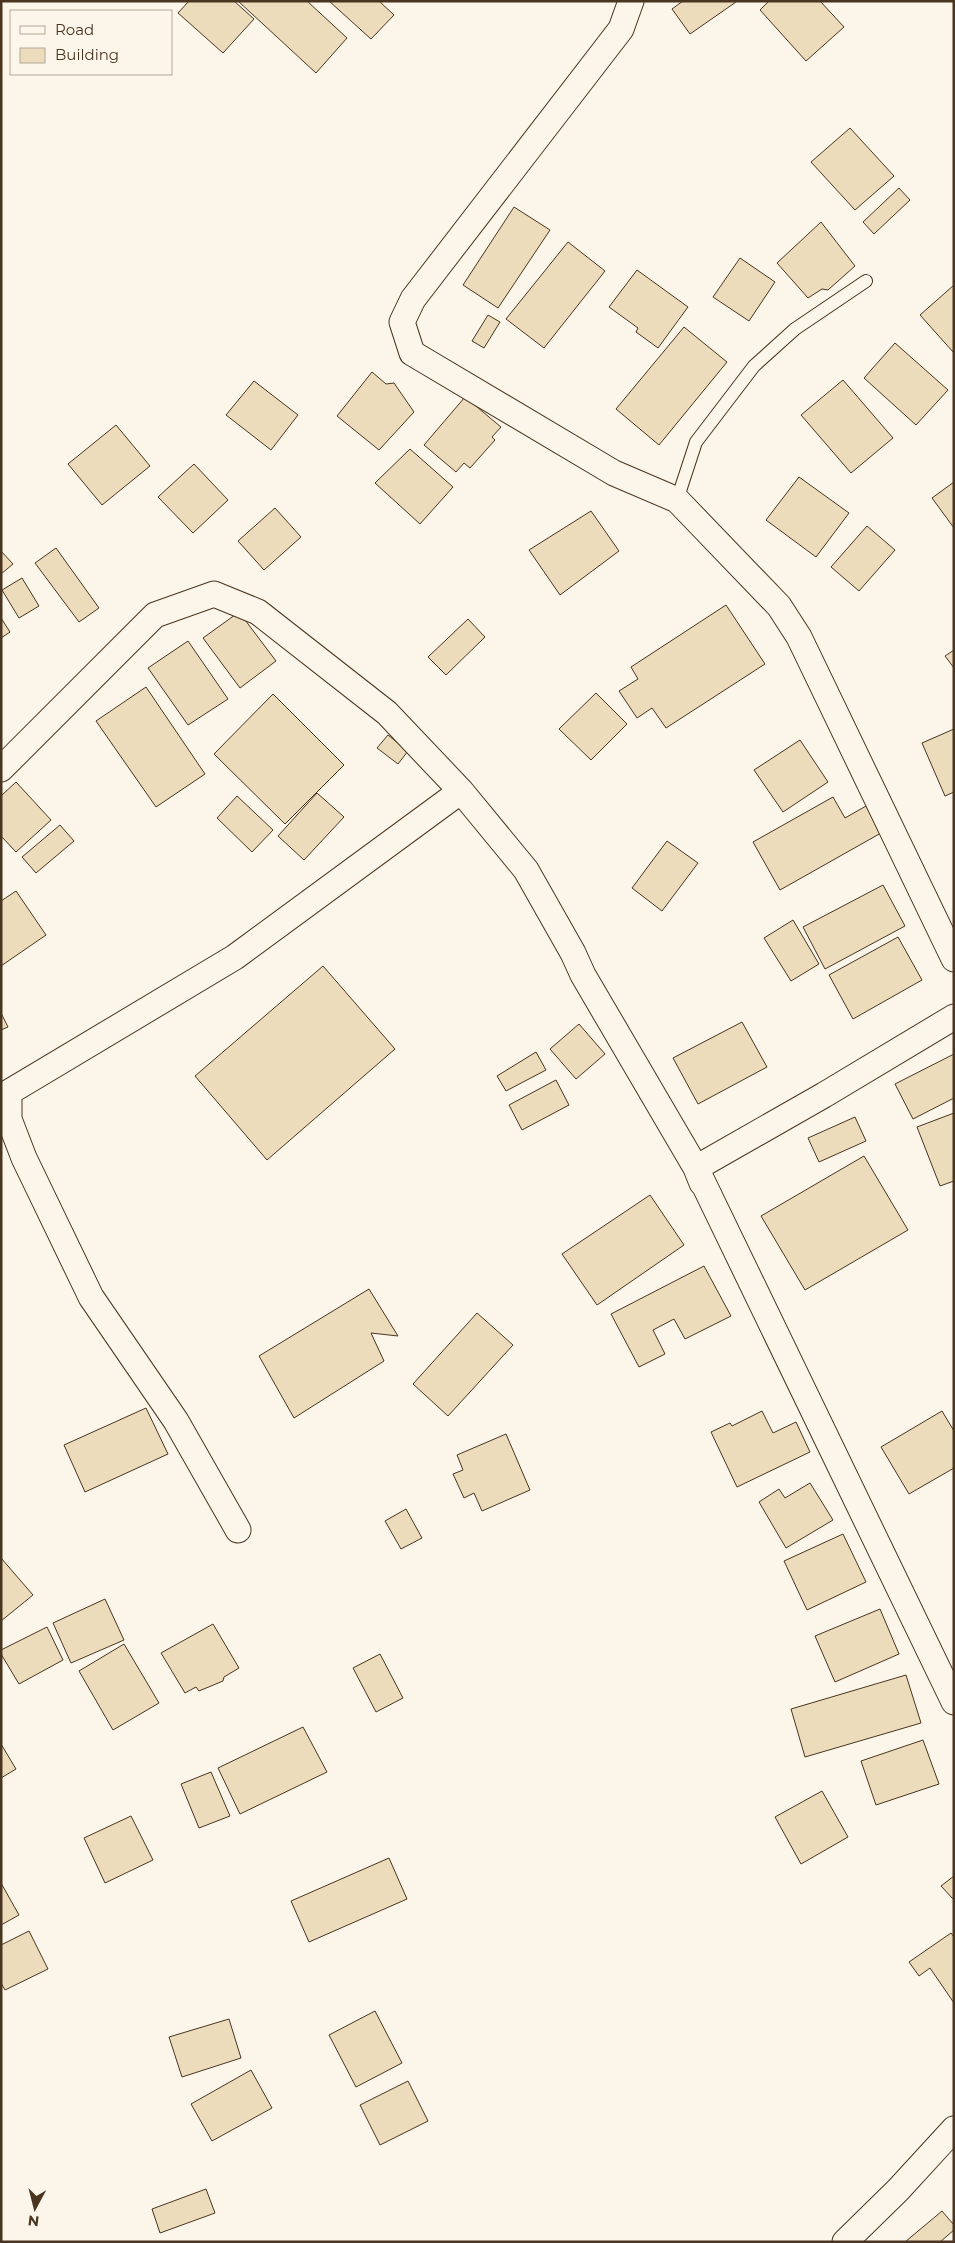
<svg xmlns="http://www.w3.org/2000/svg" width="955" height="2243" font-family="Montserrat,sans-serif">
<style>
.building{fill:#ecdcbc;stroke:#4a3520}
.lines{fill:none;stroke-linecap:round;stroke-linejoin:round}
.service-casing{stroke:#4a3520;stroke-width:14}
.minor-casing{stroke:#4a3520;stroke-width:27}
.service{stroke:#fbf6e9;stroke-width:12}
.minor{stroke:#fbf6e9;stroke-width:25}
</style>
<rect width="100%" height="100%" fill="#fbf6e9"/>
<path class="building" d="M189 1H234L254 19 223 53 178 13Z
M238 1H307L347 38 316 73Z
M329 1H379L394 15 371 39Z
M683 1H735L736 2 690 34 672 9Z
M769 1H820L844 27 806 61 760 10Z
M850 128 894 176 855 210 811 162Z
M899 188 910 200 874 234 863 222Z
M514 207 550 230 498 308 463 285Z
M821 222 855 266 828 290 822 289 808 298 777 263Z
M568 242 605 271 544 348 506 319Z
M740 258 775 282 749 321 713 297Z
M637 270 688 307 658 348 636 332 638 328 609 307Z
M954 285V353L920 315Z
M488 315 500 322 484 348 472 341Z
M684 327 727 362 659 445 616 409Z
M895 343 948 390 916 425 864 378Z
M372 372 386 384 394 383 414 412 379 450 337 416Z
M843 380 893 438 851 473 801 415Z
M254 381 298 415 271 450 226 415Z
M465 397 501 427 492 437 495 440 470 468 464 463 456 472 424 445Z
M116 425 150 466 102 505 68 464Z
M410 449 453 487 420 524 375 483Z
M194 464 228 500 193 533 158 497Z
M799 477 849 513 816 557 766 520Z
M954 482V528L932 498Z
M275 508 301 537 264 570 238 541Z
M591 511 619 551 560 595 529 550Z
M867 526 895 550 859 591 831 567Z
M56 548 99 608 79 622 35 563Z
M1 551 13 564 1 574Z
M22 578 39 606 19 618 2 590Z
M726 605 765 664 666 728 652 708 637 718 619 691 638 679 631 667Z
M239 612 276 661 240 688 203 638Z
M1 618 10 632 1 638Z
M468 619 485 637 446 675 428 657Z
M188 641 228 699 188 725 148 668Z
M954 650V668L945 656Z
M146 687 205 774 156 807 96 721Z
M596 693 627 724 591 760 559 729Z
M273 694 344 765 285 824 214 754Z
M954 729V792L945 796 922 743Z
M388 735 408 751 398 764 377 748Z
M800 740 828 782 783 812 754 770Z
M16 782 51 820 16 852 1 836V796Z
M317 793 344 817 304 860 278 836Z
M237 796 273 830 252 852 217 818Z
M833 797 845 818 866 806 881 833 780 890 753 842Z
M60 825 74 841 36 873 22 857Z
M667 841 698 863 662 911 632 888Z
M883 885 905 926 825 969 803 927Z
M16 891 46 935 1 966V901Z
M793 920 819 964 791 981 764 938Z
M898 937 922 980 853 1019 829 975Z
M323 966 395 1049 267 1160 195 1076Z
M1 1013 8 1027 1 1030Z
M742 1022 767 1067 698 1104 673 1058Z
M579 1024 605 1054 576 1079 550 1049Z
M536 1052 546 1070 506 1091 497 1076Z
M954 1054V1098L913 1119 895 1084Z
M556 1080 569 1105 522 1130 509 1105Z
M954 1113V1181L940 1186 917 1127Z
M855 1117 866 1141 819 1162 808 1138Z
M864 1156 908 1230 805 1290 761 1216Z
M650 1195 684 1245 597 1305 562 1254Z
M704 1266 731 1316 685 1339 674 1319 653 1330 665 1354 639 1367 611 1314Z
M369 1289 398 1336 371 1333 384 1361 294 1418 259 1356Z
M477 1313 513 1345 448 1416 413 1384Z
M146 1408 168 1454 85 1492 64 1445Z
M762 1411 773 1433 796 1422 810 1452 737 1487 711 1432 730 1423 732 1426Z
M942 1411 954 1431V1468L909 1494 881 1447Z
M506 1434 530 1490 482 1511 474 1493 464 1498 453 1474 463 1470 457 1455Z
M810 1483 833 1520 786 1548 759 1502 779 1489 785 1498Z
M406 1509 422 1538 401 1549 385 1521Z
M843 1534 866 1582 807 1610 784 1561Z
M1 1558 33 1595 1 1621Z
M105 1599 124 1640 71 1663 53 1623Z
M880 1609 899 1654 835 1682 815 1636Z
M213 1624 239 1668 224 1677 223 1681 199 1691 196 1687 185 1693 161 1653Z
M47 1627 63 1660 19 1684 1 1654V1650Z
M124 1644 159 1703 113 1730 79 1671Z
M380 1654 403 1698 376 1712 353 1668Z
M906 1675 921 1723 805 1757 791 1709Z
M303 1727 327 1772 240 1814 218 1768Z
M923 1740 939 1784 876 1805 861 1761Z
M1 1744 16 1769 1 1778Z
M211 1772 230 1816 199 1828 181 1784Z
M822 1791 848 1837 801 1864 775 1817Z
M131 1816 153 1860 105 1883 84 1838Z
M389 1858 407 1899 309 1942 291 1901Z
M954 1876V1900L941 1886Z
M1 1883 19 1915 1 1925Z
M29 1931 48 1969 5 1990 1 1983V1945Z
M951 1933 954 1937V2003L930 1968 919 1976 909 1962Z
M375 2011 402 2063 356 2087 329 2035Z
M229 2019 241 2058 182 2077 169 2037Z
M251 2070 272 2108 212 2141 191 2104Z
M408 2081 428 2121 380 2145 360 2105Z
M206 2189 215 2213 160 2233 152 2209Z
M942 2211 954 2225V2230L940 2242H905Z"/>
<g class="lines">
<defs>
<path id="service" d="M677 500 696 442 754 366 795 329 866 281"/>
<path id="minor" d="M631 1 621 29 413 299 402 322 412 353 614 473 677 500 779 606 799 637 954 959
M1 769 155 615 214 594 258 612 387 713 461 791 526 870 573 953 583 975 696 1168 954 1702
M9 1093V1119L24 1158 91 1297 176 1421 238 1530
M1 1097 235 957 461 791
M702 1183 696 1168 824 1095 954 1017
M845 2242 898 2190 954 2129"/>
</defs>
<use href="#service" class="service-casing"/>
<use href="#minor" class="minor-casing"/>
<use href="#service" class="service"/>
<use href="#minor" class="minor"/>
</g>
<rect width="955" height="2243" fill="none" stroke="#4a3520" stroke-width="5"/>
<rect x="10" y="10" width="162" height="65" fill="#fbf6e9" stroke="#b4a999"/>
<rect x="20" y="26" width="25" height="8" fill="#fbf6e9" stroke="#b4a999"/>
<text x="55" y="35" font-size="15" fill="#4a3520">Road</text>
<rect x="20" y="48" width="25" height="15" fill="#ecdcbc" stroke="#b4a999"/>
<text x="55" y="60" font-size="15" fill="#4a3520">Building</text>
<g transform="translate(35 2208) rotate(187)" stroke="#fbf6e9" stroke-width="4" paint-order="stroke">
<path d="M0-4L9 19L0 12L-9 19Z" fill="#4a3520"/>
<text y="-8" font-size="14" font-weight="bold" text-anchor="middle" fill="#4a3520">N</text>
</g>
</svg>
